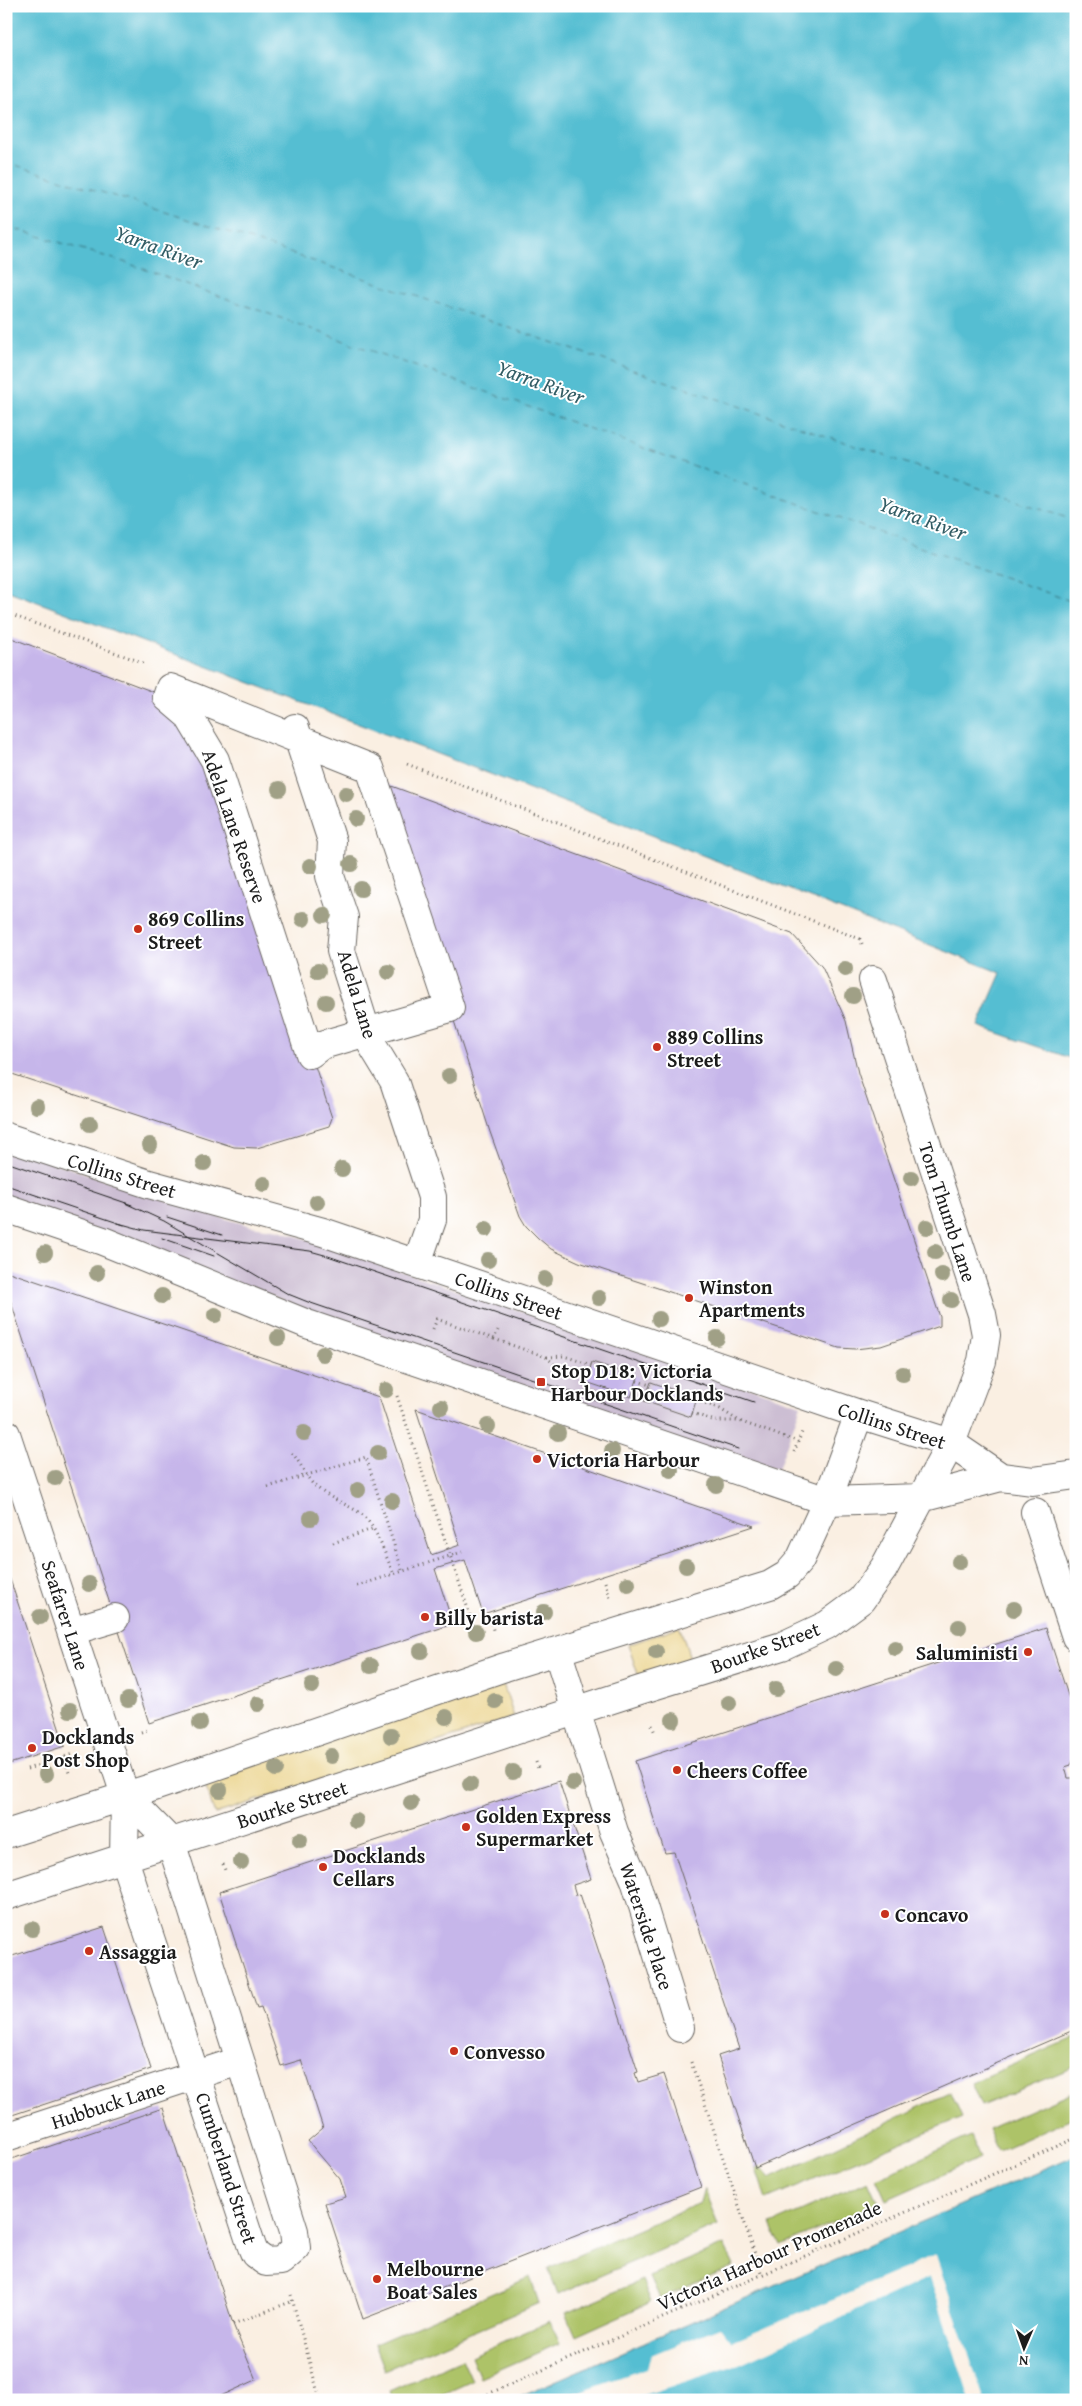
<svg xmlns="http://www.w3.org/2000/svg" width="1082" height="2406" font-family="'Gentium Book Plus',serif">
<style>
.industrial{fill:#ccbed3}
.green{fill:#adc368;stroke:#647042}
.sand{fill:#eeda9e;stroke:#857b5d}
.water{fill:#55bed2;stroke:#386d77}
.pier{fill:#faefe2}
.lines{fill:none;stroke-linecap:round;stroke-linejoin:round}
.ferry{stroke:#335d65;stroke-width:1;stroke-dasharray:6 5;stroke-linecap:butt}
.building{fill:#c6b6ea}
.minor-casing{stroke:#6a6661;stroke-width:30}
.path{stroke:#6a6661;stroke-width:3;stroke-dasharray:1 4;stroke-linecap:butt}
.minor{stroke:#fff;stroke-width:28}
.tram{stroke:#1c1c1c;stroke-width:1}
.tree{fill:#a0a086}
.poi-dot{fill:#c8321e;stroke:#fff;stroke-width:2}
.labels{text-anchor:middle;dominant-baseline:central;stroke-width:4;stroke-linejoin:round;paint-order:stroke}
.street-label{font-size:20px;fill:#1c1c1c;stroke:#fff}
.poi-label{font-size:20px;font-weight:bold;fill:#1c1c1c;stroke:#fff;text-anchor:start}
.water-label{font-size:21px;font-style:italic;fill:#335d65;stroke:#fff}
</style>
<rect width="100%" height="100%" fill="#fff"/>
<filter id="ink" filterUnits="userSpaceOnUse"><feTurbulence type="fractalNoise" baseFrequency=".02" numOctaves="2"/><feDisplacementMap in="SourceGraphic" scale="10" xChannelSelector="R" yChannelSelector="G"/><feConvolveMatrix kernelMatrix="1 2 1 2 8 2 1 2 1" color-interpolation-filters="sRGB"/></filter>
<filter id="wash" filterUnits="userSpaceOnUse"><feTurbulence type="fractalNoise" baseFrequency=".0096" numOctaves="4" result="noise"/><feDisplacementMap in="SourceGraphic" scale="20" xChannelSelector="R" yChannelSelector="G"/><feGaussianBlur stdDeviation="1.12" result="paint"/><feColorMatrix in="noise" values="0 0 0 0 0 0 0 0 0 0 0 0 0 0 0 0 0 1.4 0 .05"/><feComposite in="paint" operator="in"/></filter>
<g filter="url(#wash)">
<rect width="100%" height="100%" fill="#faefe2"/>
<path class="industrial" d="M6 1147 195 1210 251 1226 279 1230 801 1405 778 1469 748 1464 433 1357 6 1197Z"/>
<path class="green" d="M1076 2037V2066L981 2106 971 2083Z
M1076 2090V2116L998 2151 988 2129Z
M951 2092 962 2117 766 2199 756 2169 757 2163 770 2178Z
M971 2136 980 2158 886 2200 876 2178Z
M868 2181 878 2203 781 2246 771 2224Z
M704 2189 718 2225 558 2294 548 2268 700 2203Z
M724 2245 734 2266 660 2299 650 2276Z
M530 2277 539 2303 385 2370 375 2344Z
M642 2280 651 2302 576 2336 566 2313Z
M550 2321 560 2343 480 2378 471 2356Z
M462 2359 472 2381 430 2400H392L389 2391Z"/>
<path class="sand" d="M678 1627 680 1628 692 1664 640 1680 628 1645Z
M502 1681 514 1717 215 1814 203 1779Z"/>
<path class="water" d="M6 6H1076V1060L978 1026 1001 973 674 844 6 590Z
M1076 2155V2400H511Z"/>
<path class="pier" d="M936 2255 984 2400H970L930 2277 739 2364 635 2398V2400H555L647 2368 651 2355 720 2327 732 2342Z"/>
<g class="lines">
<path class="ferry" d="M6 162 234 234 1076 521
M6 226 127 263 1076 603"/>
</g>
<g id="blocks">
<path class="building" d="M6 636 167 697 215 760 332 1118 329 1126 257 1148 234 1147 6 1072Z
M386 784 792 934 822 967 846 1021 858 1073 940 1317V1326L881 1346 855 1349 839 1348 579 1262 551 1249 538 1238 526 1226 520 1216 490 1132 379 789Z
M6 1271 379 1397 431 1555 460 1545 416 1409 754 1526 483 1614 465 1560 435 1569 453 1624 149 1723 6 1287Z
M592 1362 638 1377 631 1397 586 1382Z
M651 1382 697 1398 691 1417 644 1401Z
M6 1567 65 1746 6 1765Z
M1046 1628 1076 1720V1755L1071 1765 1065 1767 1068 1778H1076V2029L755 2168 718 2056 739 2049 674 1852 665 1853 635 1761Z
M559 1781 591 1879 573 1885 576 1895 580 1894 638 2072 635 2073 638 2082 664 2074 701 2187 363 2319 325 2203 346 2197 340 2179 308 2141 323 2128 301 2060 281 2066 261 2007 257 2008 219 1892Z
M104 1927 151 2069 6 2117V1958Z
M163 2108 233 2324 256 2380 212 2400H6V2161Z"/>
</g>
</g>
<g filter="url(#ink)">
<use href="#blocks" fill-opacity="0" stroke="#6a6661" stroke-width="1"/>
<g class="lines">
<defs>
<path id="minor" d="M170 688 370 768 450 1008 322 1045 310 1054 215 760 188 715 167 697Z
M295 728 332 841 330 876 344 917 341 951 369 1040 394 1081 432 1197V1220L417 1263
M6 1137 149 1184 323 1232 859 1414 951 1443 1001 1477
M6 1208 103 1241 307 1324 827 1501 921 1498 1001 1477 1033 1481 1076 1475
M6 1434 125 1795 124 1859 252 2247 255 2254 266 2262 281 2261 296 2248 294 2231 171 1842 125 1795
M1035 1512 1076 1637
M71 1631 115 1618
M558 1653 614 1832 635 1880 680 2028
M6 1834 154 1787 505 1667 770 1585 787 1575 800 1560 827 1501 859 1414
M6 1896 640 1690 782 1646 827 1625 861 1600 884 1568 951 1443 982 1361 986 1335 982 1314 873 980
M6 2137 239 2061"/>
</defs>
<use href="#minor" class="minor-casing"/>
<path class="path" d="M6 613 144 663
M407 764 860 939 863 946
M433 1329 437 1319 494 1339 498 1330
M494 1339 546 1357 560 1369 587 1378
M547 1357 564 1356 591 1365
M637 1381 650 1385
M633 1393 645 1397
M397 1396 473 1624
M696 1400 720 1409 739 1421 798 1442
M692 1413 715 1421H739
M794 1452 802 1432
M292 1453C301 1463 306 1477 314 1485 328 1498 345 1503 360 1513 376 1524 385 1556 394 1574
M268 1487 366 1457 402 1570
M333 1543 372 1529
M605 1582 610 1598
M357 1586 462 1552
M490 1619 494 1633
M652 1725 655 1733
M141 1732 150 1729
M64 1757 70 1776
M536 1762 539 1771
M27 1769 73 1754
M223 1864 226 1873
M691 2062 762 2275
M291 2295 320 2400
M233 2324 293 2301
M474 2400 1076 2138"/>
<use href="#minor" class="minor"/>
<path class="tram" d="M6 1162 132 1205
M6 1185 124 1225
M125 1203 164 1221 288 1294 308 1302 738 1449
M167 1217 222 1235
M118 1223 144 1230 310 1251 328 1256 754 1402
M162 1238 214 1256"/>
</g>
<g class="tree">
<circle cx="279" cy="789" r="8"/>
<circle cx="346" cy="794" r="8"/>
<circle cx="356" cy="819" r="8"/>
<circle cx="351" cy="864" r="8"/>
<circle cx="310" cy="866" r="8"/>
<circle cx="361" cy="889" r="8"/>
<circle cx="324" cy="915" r="8"/>
<circle cx="303" cy="919" r="8"/>
<circle cx="845" cy="969" r="8"/>
<circle cx="318" cy="971" r="8"/>
<circle cx="388" cy="972" r="8"/>
<circle cx="853" cy="996" r="8"/>
<circle cx="326" cy="1002" r="8"/>
<circle cx="449" cy="1076" r="8"/>
<circle cx="37" cy="1106" r="8"/>
<circle cx="90" cy="1124" r="8"/>
<circle cx="150" cy="1145" r="8"/>
<circle cx="204" cy="1163" r="8"/>
<circle cx="342" cy="1169" r="8"/>
<circle cx="911" cy="1178" r="8"/>
<circle cx="264" cy="1184" r="8"/>
<circle cx="317" cy="1202" r="8"/>
<circle cx="927" cy="1227" r="8"/>
<circle cx="486" cy="1229" r="8"/>
<circle cx="935" cy="1252" r="8"/>
<circle cx="45" cy="1253" r="8"/>
<circle cx="488" cy="1260" r="8"/>
<circle cx="97" cy="1273" r="8"/>
<circle cx="942" cy="1275" r="8"/>
<circle cx="545" cy="1279" r="8"/>
<circle cx="162" cy="1296" r="8"/>
<circle cx="599" cy="1298" r="8"/>
<circle cx="951" cy="1300" r="8"/>
<circle cx="215" cy="1315" r="8"/>
<circle cx="659" cy="1319" r="8"/>
<circle cx="278" cy="1338" r="8"/>
<circle cx="717" cy="1338" r="8"/>
<circle cx="323" cy="1354" r="8"/>
<circle cx="903" cy="1374" r="8"/>
<circle cx="386" cy="1390" r="8"/>
<circle cx="441" cy="1407" r="8"/>
<circle cx="488" cy="1426" r="8"/>
<circle cx="304" cy="1433" r="8"/>
<circle cx="558" cy="1433" r="8"/>
<circle cx="612" cy="1451" r="8"/>
<circle cx="378" cy="1453" r="8"/>
<circle cx="671" cy="1470" r="8"/>
<circle cx="55" cy="1478" r="8"/>
<circle cx="716" cy="1485" r="8"/>
<circle cx="358" cy="1490" r="8"/>
<circle cx="392" cy="1501" r="8"/>
<circle cx="311" cy="1518" r="8"/>
<circle cx="959" cy="1562" r="8"/>
<circle cx="686" cy="1566" r="8"/>
<circle cx="89" cy="1584" r="8"/>
<circle cx="628" cy="1584" r="8"/>
<circle cx="1014" cy="1609" r="8"/>
<circle cx="544" cy="1612" r="8"/>
<circle cx="40" cy="1617" r="8"/>
<circle cx="959" cy="1627" r="8"/>
<circle cx="476" cy="1632" r="8"/>
<circle cx="895" cy="1648" r="8"/>
<circle cx="421" cy="1651" r="8"/>
<circle cx="656" cy="1652" r="8"/>
<circle cx="371" cy="1666" r="8"/>
<circle cx="836" cy="1669" r="8"/>
<circle cx="312" cy="1686" r="8"/>
<circle cx="776" cy="1689" r="8"/>
<circle cx="128" cy="1700" r="8"/>
<circle cx="495" cy="1701" r="8"/>
<circle cx="729" cy="1703" r="8"/>
<circle cx="258" cy="1704" r="8"/>
<circle cx="70" cy="1710" r="8"/>
<circle cx="446" cy="1717" r="8"/>
<circle cx="673" cy="1720" r="8"/>
<circle cx="200" cy="1723" r="8"/>
<circle cx="391" cy="1736" r="8"/>
<circle cx="331" cy="1756" r="8"/>
<circle cx="276" cy="1769" r="8"/>
<circle cx="513" cy="1772" r="8"/>
<circle cx="46" cy="1774" r="8"/>
<circle cx="573" cy="1783" r="8"/>
<circle cx="470" cy="1784" r="8"/>
<circle cx="220" cy="1790" r="8"/>
<circle cx="411" cy="1803" r="8"/>
<circle cx="356" cy="1821" r="8"/>
<circle cx="300" cy="1840" r="8"/>
<circle cx="241" cy="1862" r="8"/>
<circle cx="32" cy="1929" r="8"/>
</g>
</g>
<g class="poi-dot">
<circle cx="138" cy="929" r="5"/>
<circle cx="657" cy="1047" r="5"/>
<circle cx="689" cy="1298" r="5"/>
<rect x="536" y="1377" width="10" height="10" rx="2.5"/>
<circle cx="537" cy="1459" r="5"/>
<circle cx="425" cy="1617" r="5"/>
<circle cx="1028" cy="1652" r="5"/>
<circle cx="32" cy="1748" r="5"/>
<circle cx="677" cy="1770" r="5"/>
<circle cx="466" cy="1827" r="5"/>
<circle cx="323" cy="1867" r="5"/>
<circle cx="885" cy="1914" r="5"/>
<circle cx="89" cy="1951" r="5"/>
<circle cx="454" cy="2051" r="5"/>
<circle cx="377" cy="2279" r="5"/>
</g>
<g class="labels">
<g class="street-label">
<text transform="translate(235 826) rotate(71)">Adela Lane Reserve</text>
<text transform="translate(358 994) rotate(73)">Adela Lane</text>
<text transform="translate(122 1175) rotate(17)">Collins Street</text>
<text transform="translate(948 1212) rotate(72)">Tom Thumb Lane</text>
<text transform="translate(509 1295) rotate(19)">Collins Street</text>
<text transform="translate(892 1425) rotate(18)">Collins Street</text>
<text transform="translate(66 1615) rotate(72)">Seafarer Lane</text>
<text transform="translate(765 1647) rotate(-20)">Bourke Street</text>
<text transform="translate(292 1804) rotate(-18)">Bourke Street</text>
<text transform="translate(647 1926) rotate(72)">Waterside Place</text>
<text transform="translate(108 2104) rotate(-18)">Hubbuck Lane</text>
<text transform="translate(227 2168) rotate(72)">Cumberland Street</text>
<text transform="translate(769 2255) rotate(-24)">Victoria Harbour Promenade</text>
</g>
<g class="poi-label">
<text x="148" y="918">869 Collins<tspan x="148" dy="23">Street</tspan></text>
<text x="667" y="1036">889 Collins<tspan x="667" dy="23">Street</tspan></text>
<text x="699" y="1286">Winston<tspan x="699" dy="23">Apartments</tspan></text>
<text x="551" y="1370">Stop D18: Victoria<tspan x="551" dy="23">Harbour Docklands</tspan></text>
<text x="547" y="1459">Victoria Harbour</text>
<text x="435" y="1617">Billy barista</text>
<text x="1018" y="1652" text-anchor="end">Saluministi</text>
<text x="42" y="1736">Docklands<tspan x="42" dy="23">Post Shop</tspan></text>
<text x="687" y="1770">Cheers Coffee</text>
<text x="476" y="1815">Golden Express<tspan x="476" dy="23">Supermarket</tspan></text>
<text x="333" y="1855">Docklands<tspan x="333" dy="23">Cellars</tspan></text>
<text x="895" y="1914">Concavo</text>
<text x="99" y="1951">Assaggia</text>
<text x="464" y="2051">Convesso</text>
<text x="387" y="2268">Melbourne<tspan x="387" dy="23">Boat Sales</tspan></text>
</g>
<g class="water-label">
<text transform="translate(159 247) rotate(20)">Yarra River</text>
<text transform="translate(541 382) rotate(20)">Yarra River</text>
<text transform="translate(923 518) rotate(20)">Yarra River</text>
</g>
</g>
<rect width="1082" height="2406" fill="none" stroke="#fff" stroke-width="25"/>
<g transform="translate(1024 2348) rotate(182)" stroke="#ffffff" stroke-width="4" paint-order="stroke">
<path d="M0-4L9 19L0 12L-9 19Z" fill="#1c1c1c"/>
<text y="-8" font-size="14" font-weight="bold" text-anchor="middle" fill="#1c1c1c">N</text>
</g>
</svg>
